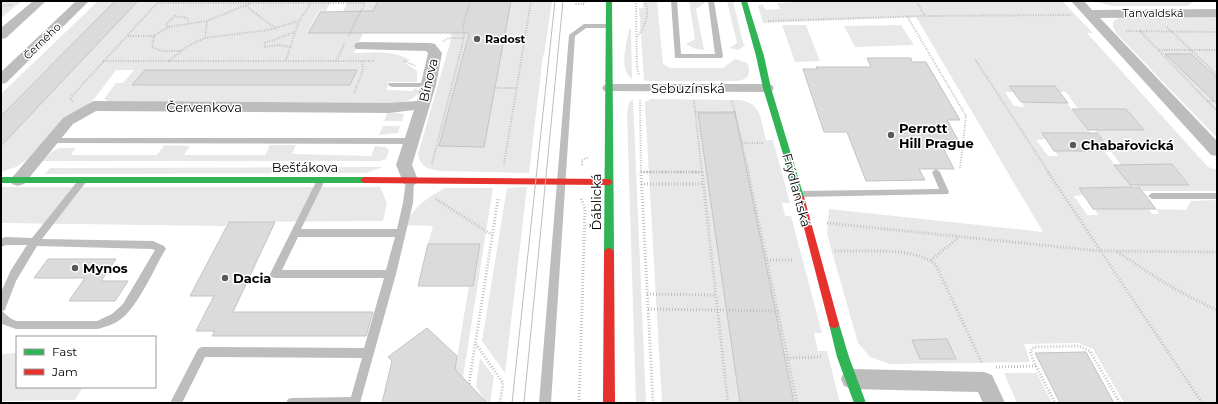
<svg xmlns="http://www.w3.org/2000/svg" width="1218" height="404" font-family="Montserrat,sans-serif">
<style>
.green{fill:#e8e8e8;fill-rule:evenodd}
.building{fill:#dbdbdb;stroke:#c3c3c3}
.lines{fill:none;stroke-linecap:round;stroke-linejoin:round}
.path-far1{stroke:#c2c2c2;stroke-width:2;stroke-dasharray:1 1.5;stroke-linecap:butt}
.path{stroke:#c2c2c2;stroke-width:3;stroke-dasharray:1 2;stroke-linecap:butt}
.lane{fill:#bdbdbd;fill-rule:evenodd}
.street{fill:#bdbdbd;fill-rule:evenodd}
.fast{fill:#30b455;fill-rule:evenodd}
.jam{fill:#e5322d;fill-rule:evenodd}
.tram{stroke:#bdbdbd;stroke-width:1}
.poi-dot{fill:#595959;stroke:#fff;stroke-width:1.5}
.labels{text-anchor:middle;dominant-baseline:central;stroke-width:3;stroke-linejoin:round;paint-order:stroke}
.far-street-label{font-size:11px;fill:#000;stroke:#fff}
.far-poi-label{font-size:11px;font-weight:bold;fill:#000;stroke:#fff;text-anchor:start}
.street-label{font-size:13px;fill:#000;stroke:#fff}
.poi-label{font-size:13px;font-weight:bold;fill:#000;stroke:#fff;text-anchor:start}
</style>
<rect width="100%" height="100%" fill="#fff"/>
<path class="green" d="M1 1H22L1 18Z
M98 1H115L1 116V94Z
M138 1H331L326 11H319L307 32 338 33 349 11H343L348 1H378L354 53C373 53 393 50 410 60L405 63 417 71V82H388L387 90 413 91 414 88 420 91C414 99 408 101 399 103H112L104 99 116 83H123L134 70H116L94 99 59 124 27 160 16 167 1 172V146ZM145 70H357L350 85H133Z
M511 1H552L544 55H543L529 173 443 171C431 170 420 168 418 154L452 36 450 35 451 33 469 30 439 146 482 147Z
M639 1H657L663 64 670 68H723L735 59 747 63C752 75 748 80 735 81H648L644 80 639 8H643V2Z
M689 1 706 2 696 9 704 50 696 49 686 44 695 39Z
M727 1H733L744 46 738 50 729 48 737 43Z
M818 1H1062L1093 33H1087L1208 167 1217 170V191H1142L1137 185 1189 184 1172 164 1121 165 1095 130H1143L1078 109 1066 92H1060L1055 86H1010L1013 92H1005L1014 106 1024 107 1022 102 1067 103 1090 133H1042L1046 139 1036 140 1048 156H1058L1055 151H1104L1132 187 1079 188 1084 195 1074 196 1087 215H1098L1095 209H1149L1152 214H1159L1156 209 1186 210 1191 201 1217 200V403H1124L1093 349 1078 343 1024 344 1030 362 890 364 870 357 858 343 827 234 829 209 1043 232 916 17 763 23 758 6 762 4 766 10 780 9 777 3ZM947 339 955 359H920L912 340Z
M1093 1H1191L1192 3 1187 6H1112Z
M1122 17H1217V78L1191 54H1166L1217 104V138L1117 34C1111 25 1111 20 1122 17Z
M782 25H806L820 61 795 62Z
M901 25 914 45 855 47 844 26Z
M629 29H631L632 79C618 68 627 44 629 29Z
M633 99 646 403H636L627 114 629 103Z
M651 99 739 100C762 102 761 122 766 140H773L790 203H782L785 216H791L822 333H814L818 351H827L840 403H794L708 177 740 403H662L645 105V102Z
M387 112 404 114 402 121H384Z
M383 126H400L398 133 379 135Z
M164 145 190 146 184 155H265L270 145H296L292 154 371 156 375 146 385 147 389 150 386 159 380 161H42C56 148 56 147 76 148L71 155H157Z
M383 167 366 173 45 174 50 168Z
M1 187H380L387 203 383 221 228 222 225 226 1 223Z
M527 187 505 373 482 341 507 188Z
M445 188H493L463 377 455 369 469 286H473L480 244H428L433 226 405 225C413 207 428 197 445 188Z
M17 353V387H83L75 400 1 401V354Z
M480 358 494 377 490 403H484L485 401 476 386Z
M1004 373H1037L1052 403H1017Z"/>
<path class="building" d="M115 1H138L1 146V116Z
M378 1H511L484 147 439 146 469 33H308L320 12 373 11Z
M1165 54H1191L1217 78V104Z
M867 58H911L912 62H926L960 120H947L958 140H939L954 169H919L925 180 866 181 847 132H824L803 69H817L816 67H871Z
M145 70H357L350 85H132Z
M1009 86H1055L1068 103 1021 102Z
M1072 109H1126L1144 130H1088Z
M698 113H735L794 403H740Z
M1042 133H1097L1111 151H1054Z
M1172 164 1189 185H1130L1114 165Z
M1139 187 1156 209H1093L1079 188Z
M229 222H275L233 312H373L366 336H212L215 331H196L214 296H190Z
M428 244H480L473 286H418Z
M48 259H116L101 281H128L115 301H69L85 278H34Z
M427 328 457 356 455 369 487 403H382L392 361 388 357Z
M947 339 956 359H920L912 340Z
M1086 352 1114 403H1060L1035 353Z"/>
<g class="lines">
<path class="path-far1" d="M576 1V4H584V1
M636 1 637 68 639 75
M916 1 925 16
M158 3H365L348 37
M1 6 12 5
M246 6 276 29
M907 16 966 116 960 169
M768 21 925 16 1071 15
M168 27 166 24 175 16 187 18 189 23
M1167 27 1217 75
M1126 31 1217 32
M1140 31 1217 111
M128 36H154
M637 37C645 26 650 15 645 1
M205 38 207 21
M443 41 449 38H464
M290 47 279 45 264 47 265 43 295 32
M1159 50H1217
M180 51H163L152 47 154 36 168 27 207 21 251 3
M975 59 1049 173
M286 60 299 21 311 3
M103 61H375
M169 61 186 47 205 38 268 30 299 21
M336 61 345 43
M404 61 416 66
M494 88H517
M354 93 363 70 362 61
M640 100 641 173
M694 101 702 173
M732 101 749 173
M1207 101H1214
M73 102 70 98 159 1
M695 112H736
M742 143H764
M432 164 464 38 463 25 470 1
M504 164 531 1
M582 165V160L587 158V156
M641 172H701"/>
<path class="path" d="M641 172 653 403
M641 172H701
M702 172 728 403
M748 172 797 403
M1048 172 1202 403
M641 184H702
M436 199 492 235
M827 223 1100 251 1217 252
M835 251C864 252 914 246 936 265L982 363
M1117 252C1130 259 1141 268 1154 276 1174 289 1195 300 1217 310
M767 260H794
M931 260 959 237
M647 294 714 295
M648 309 778 311
M476 344 503 383 500 403
M787 358 821 357
M1036 366 1055 403
M996 367 1036 366 1030 352 1034 347 1079 346 1090 351 1120 403
M469 384 498 199
M579 403 585 209 581 198"/>
<path class="lane" d="M671 1H677L681 54H715L708 1H714L723 56 722 58H675Z
M584 24H609L612 26 609 28H586L575 36 551 403H539L569 35Z
M389 83H429L433 85 429 87H392L388 85Z
M52 138H412L416 141 412 144 49 143 48 141Z
M936 169 940 172 949 192 948 194 799 197 795 194 799 191 939 189 932 172Z
M83 177 86 178 87 180 86 182 42 239 153 241 164 246 166 249 164 252C153 271 138 306 121 319 115 324 105 327 98 329H16L2 324 1 323V292L11 270 27 245H6L1 247V239L5 237 32 238 80 178ZM37 246 152 249 155 250 123 304 112 314 97 321H16L10 318 2 311 5 310 6 307 16 281Z
M321 177 325 180 301 229H397L403 203 406 180 410 177 414 180 413 203 396 274 360 403H286L288 399 292 398 351 397 362 358 205 357 182 403H170L198 349 202 347 364 348 384 278H275L271 277 270 274 317 180ZM298 237H395L386 270H282Z
M1152 193H1217V199H1152L1148 196Z"/>
<path class="street" d="M33 1H46L6 38 1 39V28Z
M76 1H89L6 83 1 84V72Z
M1071 1H1084L1092 10 1217 9V17L1100 18 1217 141V156L1211 155Z
M361 42 430 43 435 44 442 53 436 85 412 165 418 180 416 184 410 186 404 184 396 165 414 110 389 113 96 111 73 124 24 184 18 186 12 184 10 180 63 118 93 101 389 103 417 101 428 53 426 51 356 49 354 46 356 43Z
M609 84H767L772 85 774 88 772 91 767 92 604 91 602 88 604 85Z
M852 369 984 372 992 375 1005 403H983L978 392 852 389 844 386 841 379 844 372Z"/>
<path class="fast" d="M606 1H612L614 252 612 255H606L604 252Z
M741 1H747L764 56 771 88 804 197 803 199H797L796 197 763 88 756 56Z
M1 177H364L368 180 364 183H1Z
M834 320 838 321 839 324 849 357 866 403H854L837 357 829 324 830 321Z"/>
<path class="jam" d="M364 177 609 179 613 182 609 185 364 183 360 180Z
M800 194 804 197 839 324 838 327 834 328 830 327 829 324 796 197Z
M609 248 612 249 614 252 615 403H603L604 252 606 249Z"/>
<path class="tram" d="M512 403 555 1
M524 403 563 1"/>
</g>
<g class="poi-dot">
<circle cx="477" cy="39" r="4"/>
<circle cx="891" cy="135" r="4"/>
<circle cx="1073" cy="145" r="4"/>
<circle cx="75" cy="268" r="4"/>
<circle cx="225" cy="278" r="4"/>
</g>
<g class="labels">
<g class="far-street-label">
<text x="1153" y="13">Tanvaldská</text>
<text transform="translate(42 41) rotate(-44)">Černého</text>
</g>
<g class="far-poi-label">
<text x="485" y="39">Radost</text>
</g>
<g class="street-label">
<text transform="translate(428 80) rotate(-77)">Bínova</text>
<text x="688" y="88">Sebuzínská</text>
<text x="204" y="107">Červenkova</text>
<text x="305" y="167">Bešťákova</text>
<text transform="translate(797 190) rotate(75)">Frýdlantská</text>
<text transform="translate(596 202) rotate(-90)">Ďáblická</text>
</g>
<g class="poi-label">
<text x="899" y="128">Perrott<tspan x="899" dy="15">Hill Prague</tspan></text>
<text x="1081" y="145">Chabařovická</text>
<text x="83" y="268">Mynos</text>
<text x="233" y="278">Dacia</text>
</g>
</g>
<rect width="1218" height="404" fill="none" stroke="#000000" stroke-width="4"/>
<rect x="16" y="336" width="140" height="52" fill="#ffffff" stroke="#999999"/>
<rect x="24" y="349" width="20" height="6" fill="#30b455" stroke="#999999"/>
<text x="52" y="356" font-size="12" fill="#000000">Fast</text>
<rect x="24" y="369" width="20" height="6" fill="#e5322d" stroke="#999999"/>
<text x="52" y="376" font-size="12" fill="#000000">Jam</text>
</svg>
